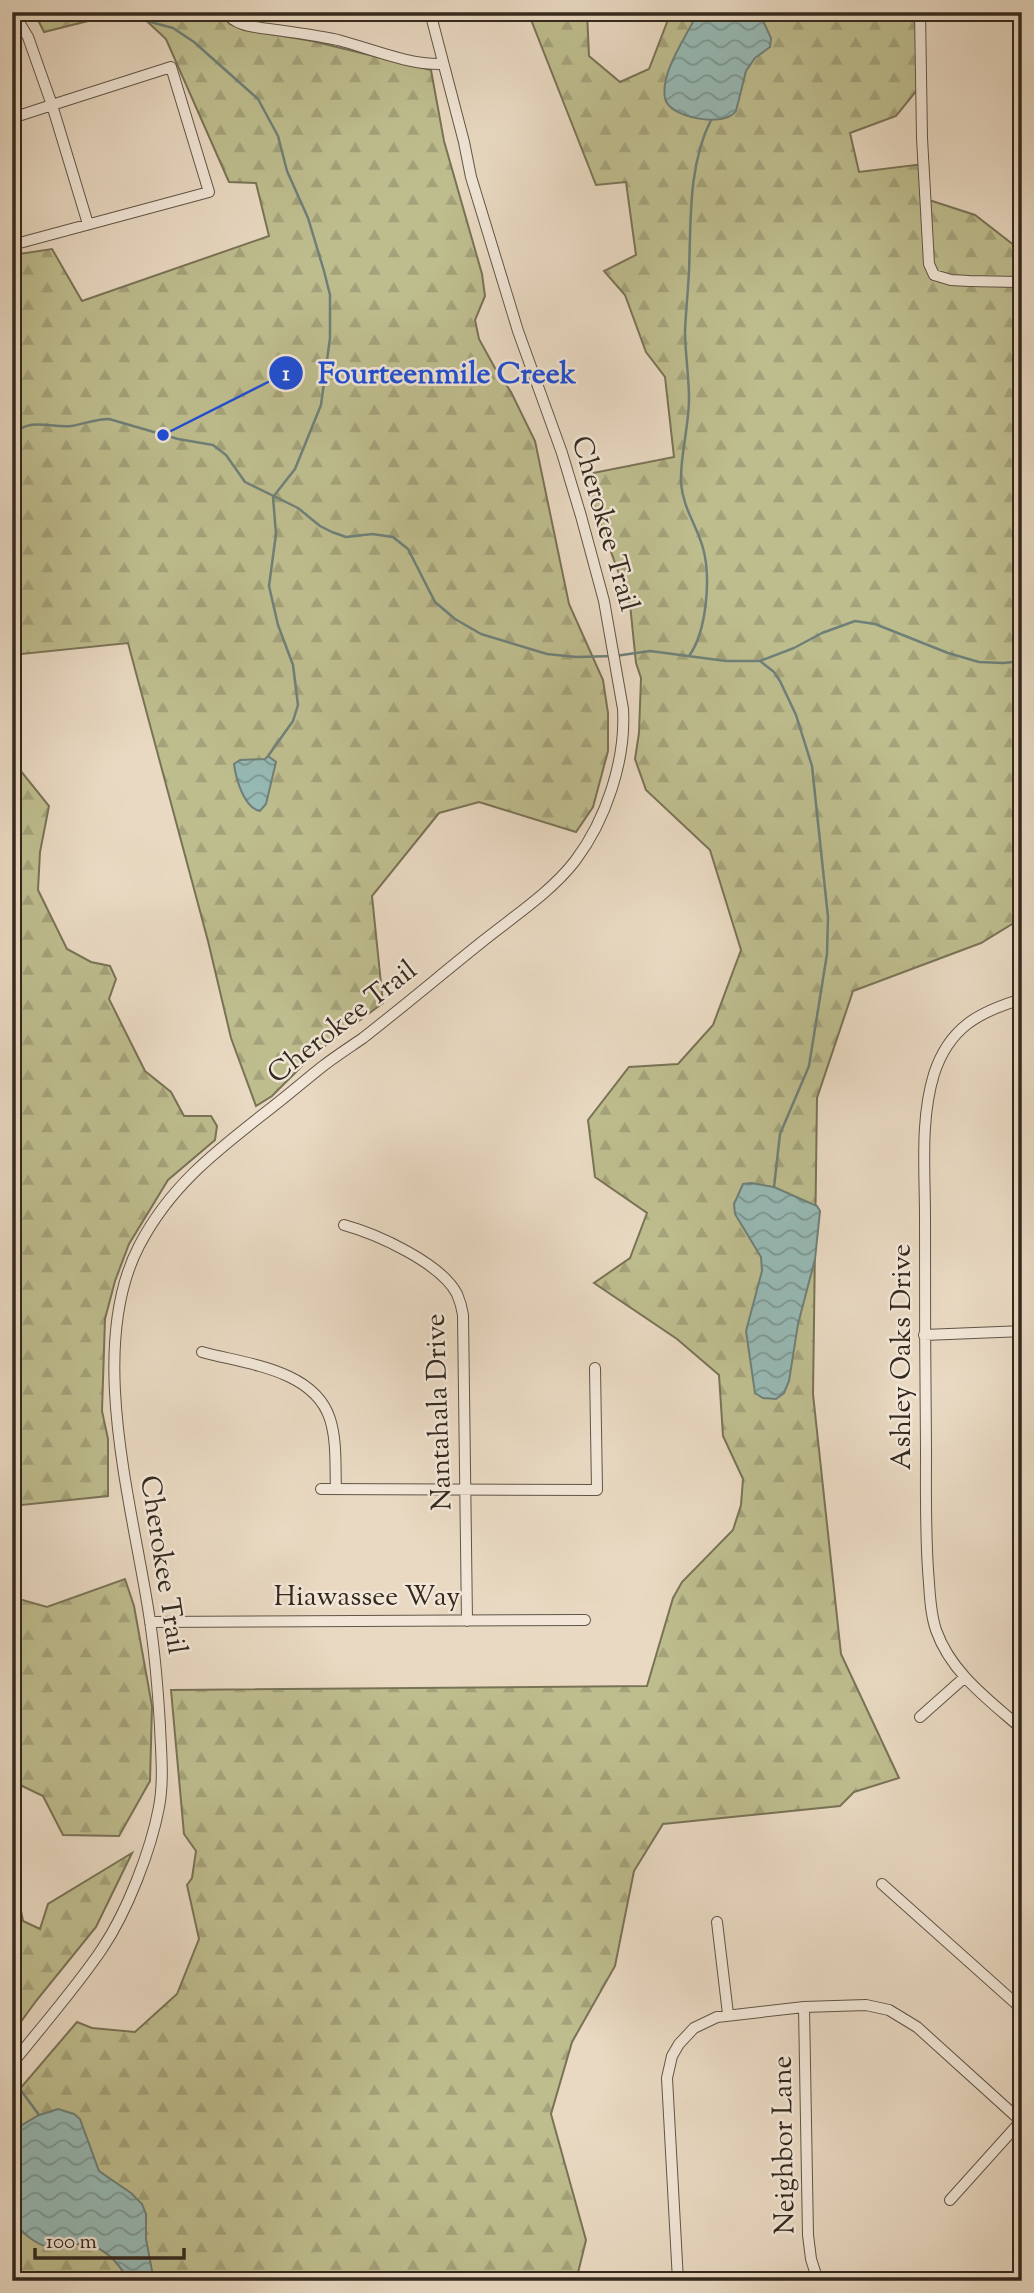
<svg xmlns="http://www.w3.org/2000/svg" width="1034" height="2293" font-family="'Sorts Mill Goudy',serif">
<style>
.forest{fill:url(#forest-firs);stroke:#797356;stroke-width:2}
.water{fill:url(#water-waves);stroke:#6f8079;stroke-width:2}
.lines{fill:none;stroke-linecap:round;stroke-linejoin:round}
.stream{stroke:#6f8079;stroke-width:2.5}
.minor-casing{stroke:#615547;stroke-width:12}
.minor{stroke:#f1e6d7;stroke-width:10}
.labels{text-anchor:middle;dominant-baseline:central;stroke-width:5;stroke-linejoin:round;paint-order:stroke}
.street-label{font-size:28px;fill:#34291e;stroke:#f1e6d7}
.leader{fill:none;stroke:#1d4ed8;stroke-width:2.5}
.callout-dot{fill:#1d4ed8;stroke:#f1e6d7;stroke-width:2.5}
.mark-label{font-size:21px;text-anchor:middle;font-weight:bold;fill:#fff}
.callout-label{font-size:30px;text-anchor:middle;font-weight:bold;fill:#1d4ed8;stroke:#f1e6d7;stroke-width:5;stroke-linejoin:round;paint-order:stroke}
</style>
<defs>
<pattern id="forest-firs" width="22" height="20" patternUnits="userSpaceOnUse" patternTransform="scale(1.75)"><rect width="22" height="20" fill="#bebd8e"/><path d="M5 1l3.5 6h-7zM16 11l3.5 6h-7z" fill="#a4a27a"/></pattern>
<pattern id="water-waves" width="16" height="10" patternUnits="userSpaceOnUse" patternTransform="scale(1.75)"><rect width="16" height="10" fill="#97bab5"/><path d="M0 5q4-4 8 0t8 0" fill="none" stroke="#7c9793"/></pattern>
</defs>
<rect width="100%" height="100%" fill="#e9d9c2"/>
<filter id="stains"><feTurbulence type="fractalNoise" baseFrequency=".00286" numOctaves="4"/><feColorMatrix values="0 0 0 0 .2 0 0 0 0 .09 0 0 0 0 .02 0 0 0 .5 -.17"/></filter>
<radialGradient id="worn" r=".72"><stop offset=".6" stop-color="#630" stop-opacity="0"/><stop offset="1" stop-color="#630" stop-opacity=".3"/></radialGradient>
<path class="forest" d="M34 12H124L44 32Z
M137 12H218L230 24 242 29 312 41 431 70 444 141 482 274 485 296 475 320 479 339 496 370 511 392 535 441 569 604 603 680 608 713V751L593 807 576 832 479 802 439 813 372 896 383 1003 314 1054 272 1096 256 1106 231 1038 208 941 128 643 12 655V255L52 249 82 301 269 236 256 183 229 182 166 39Z
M528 12H587L589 56 620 82 649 69 671 12H920L922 84 896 116 850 133 859 172 923 164 926 199 975 215 1015 246 1022 244V918L981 943 853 991 817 1098 813 1394 841 1654 899 1778 854 1792 840 1806 663 1824 634 1871 615 1966 572 2042 551 2114 586 2240 576 2281H12V2098L77 2022 92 2028 135 2032 177 1994 199 1939 187 1885 192 1878 196 1851 184 1834 171 1690 647 1686 673 1598 682 1582 733 1530 741 1505 743 1479 723 1436 719 1375 677 1339 594 1283 630 1258 647 1213 595 1177 588 1120 629 1067 678 1064 713 1025 741 950 710 850 646 790 635 759 639 733 641 678 636 663 630 604 583 475 674 457 665 377 646 352 625 295 604 271 636 255 626 182 596 185Z
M12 730 20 770 49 806 40 852 38 890 67 949 91 962 110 966 116 979 109 999 145 1071 171 1092 184 1116H211L217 1126 215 1140 168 1180 129 1244 115 1281 105 1319 102 1411 108 1439V1496L12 1506Z
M125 1579 134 1606 152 1706 150 1781 119 1836 63 1835 43 1796 16 1783 12 1794V1597L47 1607Z
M132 1853 96 1927 36 2001 12 2034V1866L23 1921 40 1929 48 1904Z"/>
<path class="water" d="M698 12H759L771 38 770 47 755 58 746 71 736 111C725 128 668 118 665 98 660 72 687 36 698 12Z
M268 756 276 762 266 804 260 811C244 808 236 779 234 764L240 760 265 759Z
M751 1183 774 1187 817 1206 820 1211 815 1259 798 1324 789 1381 784 1393 776 1399 763 1398 755 1393 746 1331 762 1271 761 1257 735 1214 734 1204 743 1184Z
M58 2109 74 2114 80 2119 99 2171 131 2193 142 2204 146 2214V2239L154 2281H129C118 2262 103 2244 79 2244 72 2244 65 2248 58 2248 39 2249 24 2234 12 2221V2131L39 2115Z"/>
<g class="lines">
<path class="stream" d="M129 12 143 20 173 28 194 42 258 99 278 136 287 171 308 218 324 271 330 295V338L321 405 295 469 273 497 276 534 269 586 278 625 293 665 298 705 293 721 268 756
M12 434C34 417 48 428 71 426 84 424 95 419 109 419L178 439 213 445 226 455 245 482 298 508 320 526 332 532 346 537 372 534 393 537 408 549 435 602 455 619 481 634 547 654 576 657 615 656 650 651 726 661H760L794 648 822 633 855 621 875 624 948 653 979 662 1003 663 1022 661
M689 656C707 631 711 577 703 548 696 524 683 508 681 483 680 455 689 427 689 399 689 376 685 353 685 330 686 310 688 291 689 271 691 222 688 165 711 120
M760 661 774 672 780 681 796 715 812 766 828 917 827 954 809 1066 780 1134 774 1187
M18 2081 20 2089 39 2115"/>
<defs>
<path id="minor" d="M226 12C235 26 254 27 269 29 292 32 315 35 338 40 372 49 408 65 443 64
M920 12 922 138 929 264 934 275 951 280 969 281 1022 282
M12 118 52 105 88 224
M12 245 209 192 171 67 52 105 28 37 13 12
M1022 999C978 1012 949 1028 934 1074 920 1120 925 1170 925 1217 925 1295 925 1372 926 1450 926 1494 925 1539 929 1583 930 1599 931 1615 936 1630 951 1673 989 1700 1022 1729
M344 1225C377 1234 441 1263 457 1294 460 1301 462 1308 463 1315L467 1621
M924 1335 1022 1331
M202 1352C245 1364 314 1369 330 1419 337 1441 335 1466 336 1489
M321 1489 597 1490 595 1368
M150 1622 585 1620
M920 1717 965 1677
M882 1884 1022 2009
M717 1922 728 2014
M804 2007 808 2235 811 2259 818 2281
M12 2064C42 2026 75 1989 102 1949 127 1912 151 1850 159 1807 164 1780 161 1753 160 1726 158 1691 155 1655 150 1621 134 1510 85 1350 139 1246 170 1186 215 1152 266 1112 286 1097 304 1081 323 1066 336 1056 350 1047 363 1038 404 1006 443 973 483 941 514 916 550 893 575 861 606 820 626 760 623 709L604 601 581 516 562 453 518 331 471 177 464 142 430 12
M950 2200 1021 2121
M678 2281 667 2078 672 2056 679 2044 694 2028 717 2017 804 2007 866 2005 889 2010 917 2027 1022 2122"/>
</defs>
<use href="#minor" class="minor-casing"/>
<use href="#minor" class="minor"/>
</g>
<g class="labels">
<g class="street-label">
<text transform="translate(604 524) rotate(74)">Cherokee Trail</text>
<text transform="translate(343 1023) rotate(-38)">Cherokee Trail</text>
<text transform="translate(903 1357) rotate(-90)">Ashley Oaks Drive</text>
<text transform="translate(440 1412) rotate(-92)">Nantahala Drive</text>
<text transform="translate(162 1565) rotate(81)">Cherokee Trail</text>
<text x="367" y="1598">Hiawassee Way</text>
<text transform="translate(785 2145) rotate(-91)">Neighbor Lane</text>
</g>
</g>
<path class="leader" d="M163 435L286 373"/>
<g class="callout-dot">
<circle cx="163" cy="435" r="7"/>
<circle cx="286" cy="373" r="18"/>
</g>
<g class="mark-label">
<text x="286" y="380">1</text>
</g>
<g class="callout-label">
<text x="447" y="383">Fourteenmile Creek</text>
</g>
<rect width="1034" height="2293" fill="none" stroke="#e9d9c2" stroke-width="42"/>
<rect x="14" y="14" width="1006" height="2265" fill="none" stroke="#34291e" stroke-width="3.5"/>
<rect x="21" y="21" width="992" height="2251" fill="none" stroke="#34291e" stroke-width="2"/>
<path d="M35 2248v10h149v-10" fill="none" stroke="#34291e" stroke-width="3.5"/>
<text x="46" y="2248" font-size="21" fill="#34291e" stroke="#f1e6d7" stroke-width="5" paint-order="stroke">100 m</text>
<rect width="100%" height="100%" filter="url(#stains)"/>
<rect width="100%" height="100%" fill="url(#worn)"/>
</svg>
